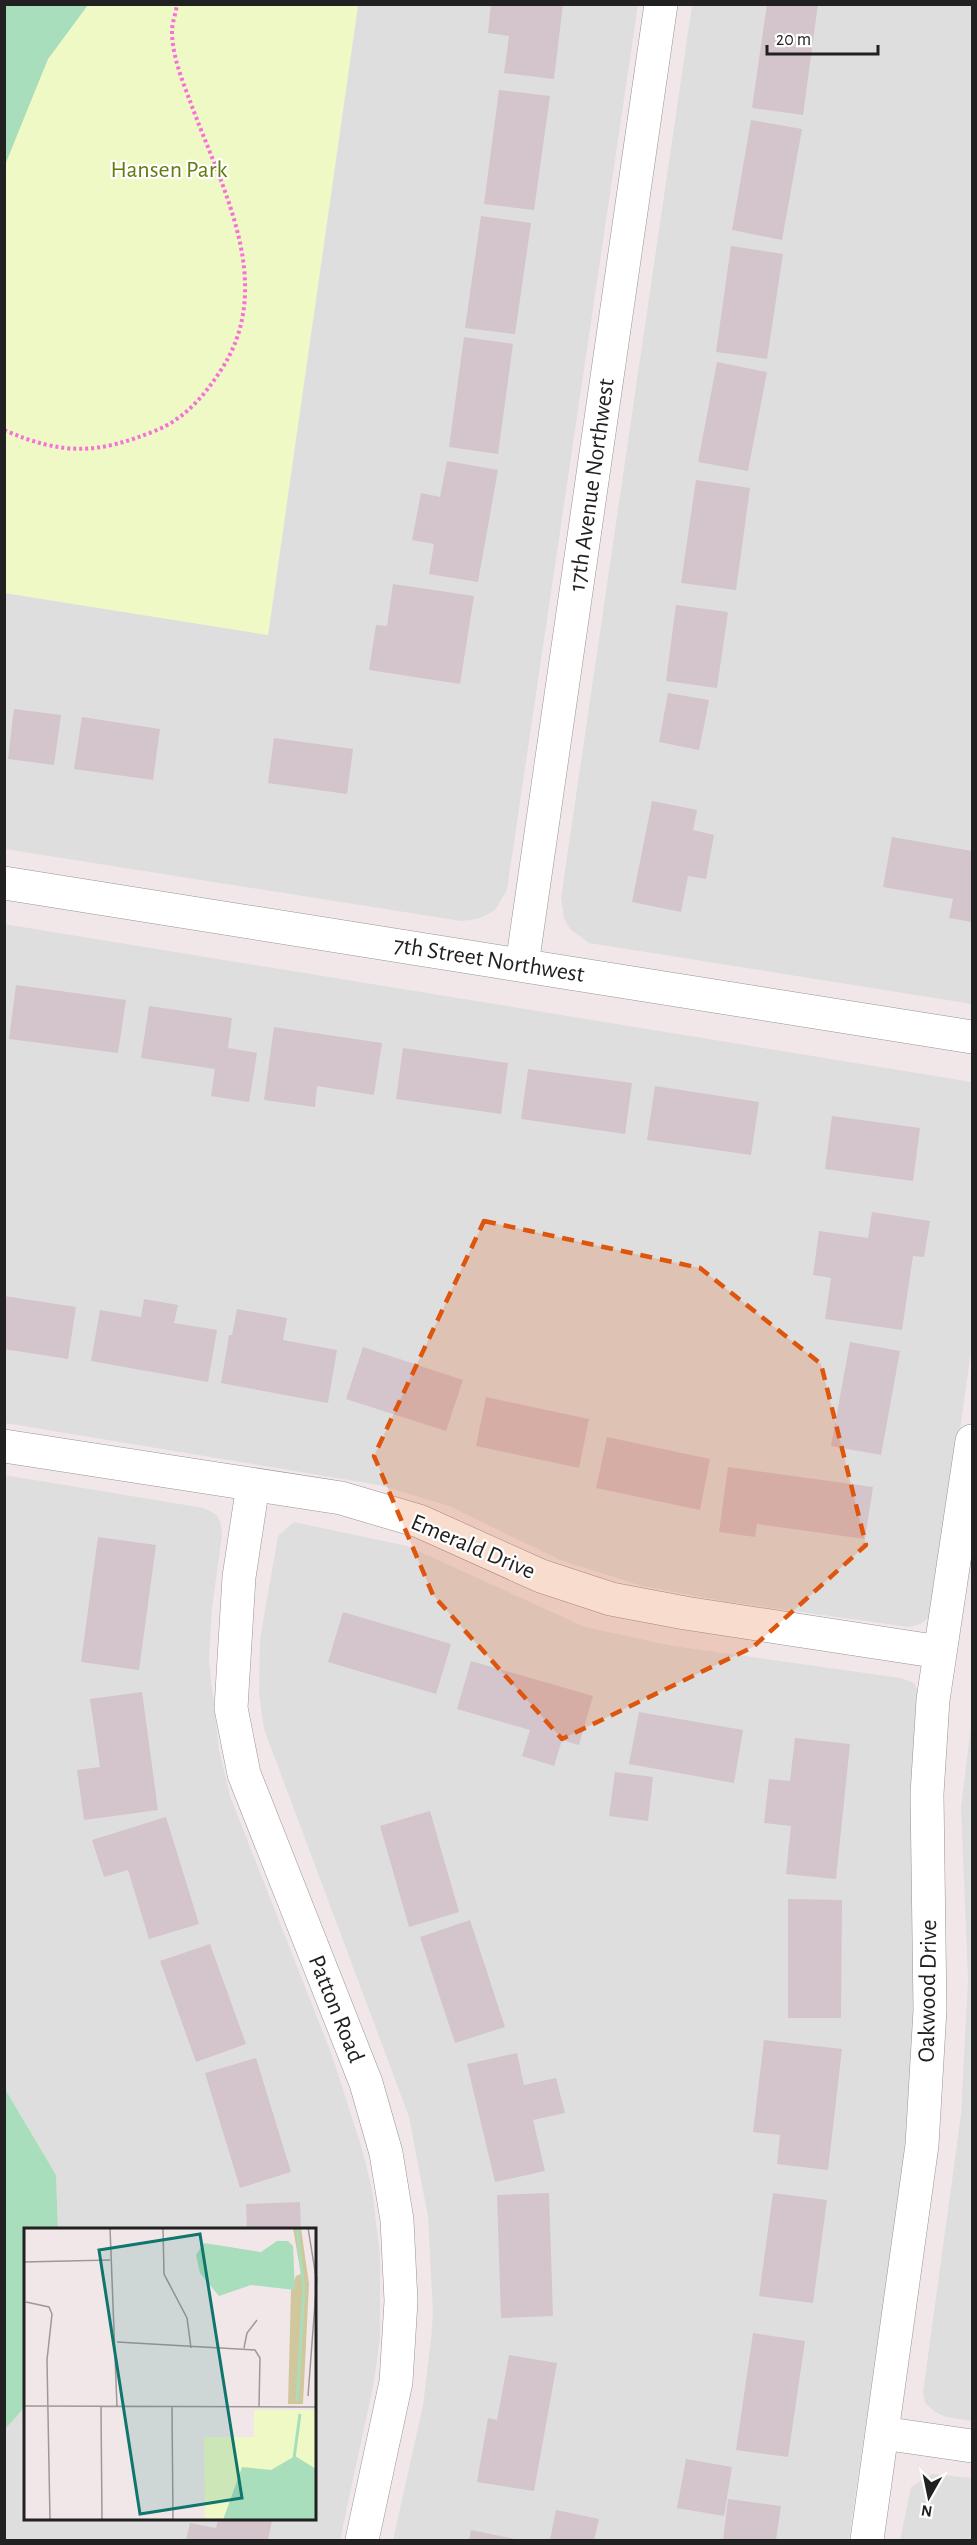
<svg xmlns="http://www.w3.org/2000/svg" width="977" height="2545" font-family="'Alegreya Sans',sans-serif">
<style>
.residential{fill:#dfdede}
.park{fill:#eef9c6}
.water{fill:#a8debc}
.building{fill:#d4c4cb}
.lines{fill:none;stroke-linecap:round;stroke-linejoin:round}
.minor-casing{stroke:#959595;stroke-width:34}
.path{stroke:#f970d9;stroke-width:4;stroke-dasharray:3 3;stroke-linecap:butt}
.minor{stroke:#fff;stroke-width:33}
.marked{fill:#de560d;fill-opacity:0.2;stroke:#de560d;stroke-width:4.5;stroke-dasharray:12 8;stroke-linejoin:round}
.labels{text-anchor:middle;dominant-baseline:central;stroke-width:4.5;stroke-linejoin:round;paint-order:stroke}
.park-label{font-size:24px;fill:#647b0d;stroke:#fff}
.street-label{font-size:24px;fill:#212121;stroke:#fff}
.inset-river{fill:none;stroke:#a8debc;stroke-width:3}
.inset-road{fill:none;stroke:#9e9899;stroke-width:1.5}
.view{fill:#0f766e;fill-opacity:0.15;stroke:#0f766e;stroke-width:3}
.inset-edge{fill:none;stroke:#212121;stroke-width:3}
</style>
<rect width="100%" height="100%" fill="#f1e7e9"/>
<path class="residential" d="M358 5H638L507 890 495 910 483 917 471 920 461 921 5 849 4 593 268 635Z
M692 5H972V1004L589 943 571 930 564 919 561 898Z
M4 924 972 1082V1344L935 1609 930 1617 920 1624 909 1627 723 1601 642 1586 560 1560 449 1506 379 1485 5 1423Z
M4 1475 204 1508 217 1515 221 1524 222 1536 212 1608 209 1661 219 1749 230 1796 333 2058 362 2149 372 2189 380 2256V2338L374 2382 340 2540H5V2429L25 2407 26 2520H315V2230H58L56 2175 5 2089Z
M294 1522 407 1546 585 1627 673 1646 901 1678 914 1683 919 1693 915 2019 910 2116 849 2540H393L423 2405 431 2339 433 2313 428 2217 409 2117 264 1729 259 1694 260 1639 278 1536Z
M972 1718V2421L946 2417 935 2412 925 2403 923 2392 961 2115 968 1979 961 1807Z
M932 2474 972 2478V2540H900L911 2487Z"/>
<path class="park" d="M4 5H358L268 635 5 593Z"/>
<path class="water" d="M5 4 88 5 48 59 5 165Z
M5 2089 56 2175 58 2230H26L25 2407 5 2429Z"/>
<path class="building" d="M491 4H563L554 79 504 73 509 36 488 33Z
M767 4H818L803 115 752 108Z
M499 90 550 96 534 210 484 204Z
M751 120 802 129 782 240 732 230Z
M481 216 531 223 515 334 465 328Z
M731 246 783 254 767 359 716 352Z
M464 337 513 344 498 454 449 447Z
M717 362 767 372 748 471 698 462Z
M447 461 498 470 478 582 429 574 434 544 412 540 421 493 440 497Z
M696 480 750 488 736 590 681 583Z
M393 584 474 596 460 684 369 670 376 625 387 626Z
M676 605 728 612 717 688 666 681Z
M668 693 709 700 699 750 659 742Z
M14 709 61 715 54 765 8 759Z
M82 717 160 729 153 780 74 769Z
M274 738 353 749 347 794 268 783Z
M652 801 697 810 693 830 714 835 706 879 688 876 681 912 632 902Z
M892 837 972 851V922L949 918 953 899 883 887Z
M16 985 126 1000 118 1053 9 1039Z
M149 1006 232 1018 228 1048 257 1053 249 1102 211 1096 215 1069 141 1058Z
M274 1027 382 1043 374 1095 317 1086 315 1107 264 1100Z
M403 1048 508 1063 501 1114 396 1099Z
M528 1069 632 1083 625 1134 521 1119Z
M655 1086 759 1102 751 1155 647 1140Z
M832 1116 920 1128 913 1181 825 1169Z
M872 1212 930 1221 924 1257 913 1256 902 1330 825 1319 831 1278 813 1275 819 1231 868 1238Z
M4 1296 76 1307 68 1359 4 1349Z
M144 1299 178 1305 174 1323 217 1330 208 1382 91 1361 100 1310 141 1317Z
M237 1309 287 1318 283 1340 337 1350 328 1403 221 1383 229 1335H232Z
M850 1342 900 1351 881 1455 831 1446Z
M363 1347 463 1380 446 1431 346 1399Z
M486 1397 589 1419 579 1468 476 1446Z
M607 1437 710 1459 700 1510 596 1488Z
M728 1467 873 1487 865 1539 757 1524 755 1537 719 1532Z
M98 1537 156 1545 139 1670 81 1662Z
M343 1612 451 1644 436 1694 328 1662Z
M471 1661 593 1696 579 1745 562 1740 554 1766 522 1756 530 1730 457 1709Z
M142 1692 158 1810 84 1820 77 1770 100 1767 90 1699Z
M639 1712 743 1730 734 1783 629 1764Z
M795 1738 850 1744 836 1879 786 1874 791 1826 764 1823 769 1779 790 1781Z
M615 1772 653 1777 648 1821 609 1816Z
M430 1811 459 1912 409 1927 380 1826Z
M166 1817 199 1924 149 1939 128 1870 104 1877 92 1840Z
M788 1899 842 1900 841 2018H788Z
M470 1920 505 2027 455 2043 420 1937Z
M210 1944 246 2044 196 2062 160 1961Z
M764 2040 842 2049 828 2170 777 2164 780 2135 753 2132Z
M517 2053 524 2085 556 2078 565 2113 533 2120 545 2171 495 2182 467 2064Z
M256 2058 291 2172 240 2188 205 2073Z
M549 2193 553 2316 501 2318 497 2195Z
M773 2193 827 2200 813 2303 759 2296Z
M300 2202 301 2230H247L246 2204Z
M753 2333 805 2341 788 2457 736 2450Z
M509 2355 557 2363 534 2491 477 2482 488 2418 497 2420Z
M686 2459 732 2467 724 2516 677 2508Z
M728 2499 781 2506 776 2540H723Z
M556 2510 599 2519 594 2540H550Z
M218 2520H272L268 2540H186L190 2523 216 2528Z
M471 2530 515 2539V2540H469Z"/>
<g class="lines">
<defs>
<path id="minor" d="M4 883 972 1037
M522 965 661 4
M4 1446 341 1498 419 1521 541 1576 611 1599 685 1613 940 1652
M253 1485 239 1577 231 1708 244 1774 366 2083 386 2153 397 2220 401 2301 396 2382 362 2540
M882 2433 972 2446
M867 2540 922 2145 930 2010 927 1794 933 1700 972 1441"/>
</defs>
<use href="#minor" class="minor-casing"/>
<path class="path" d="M4 430C64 456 98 454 157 430 185 418 203 397 219 373 279 286 221 187 190 101 182 80 172 55 172 31 172 23 176 13 177 4"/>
<use href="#minor" class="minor"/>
</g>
<path class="marked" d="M484 1221 700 1268 821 1364 866 1545 753 1647 562 1739 433 1595 374 1456Z"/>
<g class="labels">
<g class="park-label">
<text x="169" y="170">Hansen Park</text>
</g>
<g class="street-label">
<text transform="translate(592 485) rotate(-82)">17th Avenue Northwest</text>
<text transform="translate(489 960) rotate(9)">7th Street Northwest</text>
<text transform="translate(473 1547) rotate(23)">Emerald Drive</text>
<text transform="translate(928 1991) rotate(-89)">Oakwood Drive</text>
<text transform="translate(336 2009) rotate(68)">Patton Road</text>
</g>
</g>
<g transform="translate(24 2228)">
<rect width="292" height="292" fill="#f1e7e9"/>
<path d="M269 0H277L285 56 279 176H264L267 63 272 48 277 46Z" fill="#d0c79c"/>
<path d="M230 182H292V292H181L180 209H230Z" fill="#eef9c6"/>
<path d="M253 13H264L269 18 271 62 227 57 195 68 176 45 172 27 180 15 237 24ZM271 228 292 241V292H199L218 239 247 242Z" fill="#a8debc"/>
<path class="inset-river" d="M273 173 280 62 273 0M270 230 276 186"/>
<path class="inset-road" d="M86 0 93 179M139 0 140 46 163 90 167 120M284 0 292 49M0 34 86 32M2 74 25 79 28 86 23 132 26 292M93 114 231 122 236 130 235 179M220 120 223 105 233 92M284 168 293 49M0 178 293 179M77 179 78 292M148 179 149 292"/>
<path class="view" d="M176 6 218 270 116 286 75 22Z"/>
<rect width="292" height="292" class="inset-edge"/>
</g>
<rect width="977" height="2545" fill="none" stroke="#212121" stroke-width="12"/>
<g transform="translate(929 2497) rotate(189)" stroke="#ffffff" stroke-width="4.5" paint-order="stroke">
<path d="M0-4.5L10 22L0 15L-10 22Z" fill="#212121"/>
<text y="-9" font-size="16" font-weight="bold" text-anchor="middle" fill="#212121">N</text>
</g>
<path d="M767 45v9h111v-9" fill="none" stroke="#212121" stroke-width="3"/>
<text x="776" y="45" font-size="18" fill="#212121" stroke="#ffffff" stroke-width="4.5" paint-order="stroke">20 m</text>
</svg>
